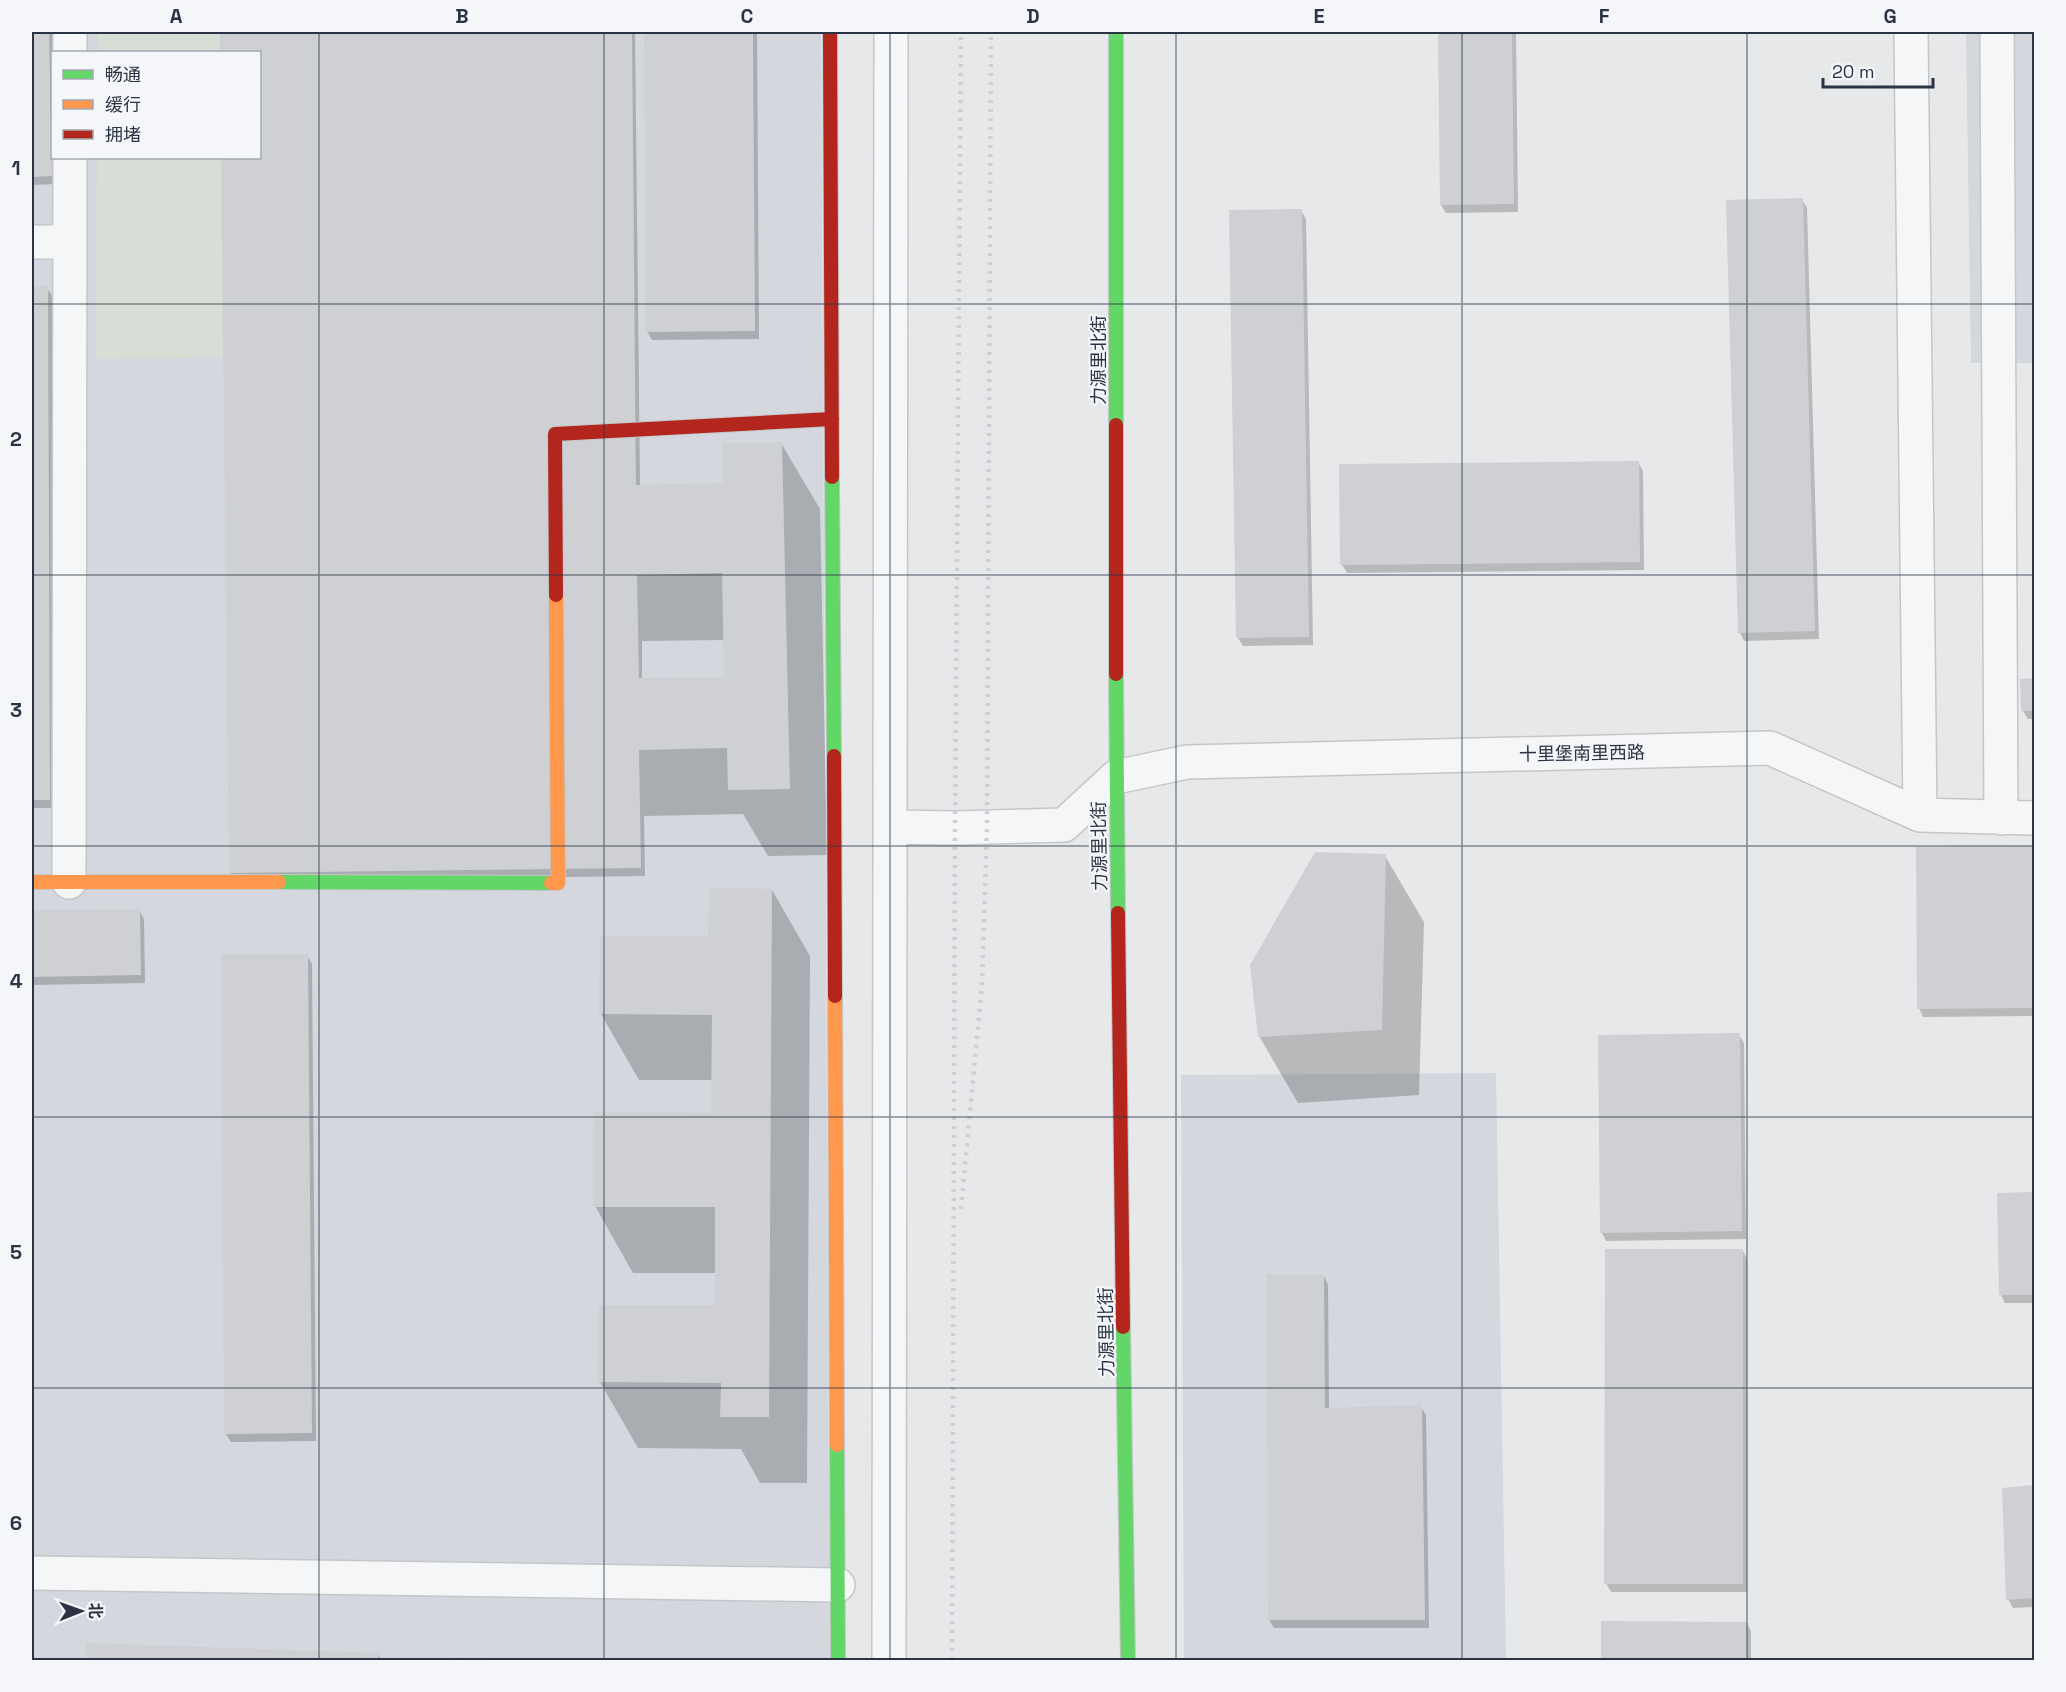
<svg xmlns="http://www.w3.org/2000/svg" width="2066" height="1692" font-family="'Space Grotesk','Noto Sans SC',sans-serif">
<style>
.built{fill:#d4d7dd;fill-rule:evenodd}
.green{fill:#d6ded6}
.shadow{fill:#0003;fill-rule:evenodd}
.building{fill:#ced0d3;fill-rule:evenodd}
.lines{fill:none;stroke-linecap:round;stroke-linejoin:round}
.street-casing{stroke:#c4c6c8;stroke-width:36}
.fast-casing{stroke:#c4c6c8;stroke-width:16}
.slow-casing{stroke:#c4c6c8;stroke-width:16}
.jam-casing{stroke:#c4c6c8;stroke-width:16}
.street{stroke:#f5f6f7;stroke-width:33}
.fast{stroke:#63d668;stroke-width:14}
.slow{stroke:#ff974d;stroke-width:14}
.jam{stroke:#b3261e;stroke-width:14}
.rail{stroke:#cecfd2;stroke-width:4.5;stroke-dasharray:3 6;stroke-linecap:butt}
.grid{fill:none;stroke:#2b3445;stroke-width:1.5;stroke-opacity:0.55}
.labels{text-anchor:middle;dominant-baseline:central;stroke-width:4.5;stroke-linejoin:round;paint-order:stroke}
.street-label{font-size:18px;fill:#2b3445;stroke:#f4f6f9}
.neatline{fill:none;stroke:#2b3445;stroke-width:2}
.grid-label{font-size:20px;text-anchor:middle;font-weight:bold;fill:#2b3445}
</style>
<rect width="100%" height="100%" fill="#e6e8ea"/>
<path class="built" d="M32 32H821L830 1660H32ZM52 52H260V158H52Z
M1966 32H2034V363H1971Z
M1496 1073 1506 1660H1184L1181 1075Z"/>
<path class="green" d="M98 32H514V354L96 359 97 158H260V52H98Z"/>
<path class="shadow" d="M32 32H53L52 158H55L56 184 32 185Z
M221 32H635L640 486 724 485 781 443 820 509 827 855 768 856 743 814 644 816 645 876 235 881 230 872 222 158H260V52H221ZM725 640 726 678 642 680V641Z
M646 32H757L759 339 652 340 647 331Z
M1440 32H1516L1518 212 1446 213 1441 205Z
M1802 200 1807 208 1819 639 1744 641 1740 633Z
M1301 210 1306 219 1313 645 1243 646 1238 638Z
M32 288H47L52 296 54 808H32Z
M1638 462 1643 471 1644 570 1347 573 1342 565Z
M2022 680H2034V719H2028L2023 711Z
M2034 848V1016L1923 1017 1919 1008 1918 849Z
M1385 856 1424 922 1419 1095 1298 1103 1259 1036Z
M772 890 810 956 807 1483H760L741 1449 638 1448 600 1382 716 1306V1273H633L595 1206 712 1114 713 1080H639L601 1014 710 938Z
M139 910 144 919 145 983 32 985V912Z
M307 955 312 964 316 1441 231 1442 226 1434Z
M1739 1035 1744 1043 1746 1239 1606 1241 1602 1233Z
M2034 1194V1303H2005L2001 1295 1999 1195Z
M1743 1251 1747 1259V1592H1611L1606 1583Z
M1324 1276 1328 1285 1329 1409 1421 1407 1426 1415 1429 1628H1274L1269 1620Z
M2034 1487V1607L2013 1608 2008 1599 2003 1489Z
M1603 1623H1747L1751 1631V1660H1603Z
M88 1644 378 1654 381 1660H87Z
M456 1658 554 1660H456Z"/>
<path class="building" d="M32 32H49L52 176 32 177Z
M220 32H632L636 485 723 483 722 443 782 442 790 789 728 790 727 748 639 750 641 868 229 873 221 158H260V52H220ZM722 573 724 677 639 678 637 575Z
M644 32H753L755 331 646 332Z
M1438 32H1512L1514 204 1440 205Z
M1803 198 1815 631 1738 633 1726 200Z
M1302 209 1309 637 1236 638 1229 210Z
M32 286H48L50 800H32Z
M1639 461 1640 562 1340 565 1339 464Z
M2034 678V711H2021L2020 679Z
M2034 846V1008L1917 1009 1916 847Z
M1315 852 1386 854 1382 1030 1258 1037 1250 965Z
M709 888 772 889 769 1417H720L721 1383 598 1382 599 1305H715V1207H593L594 1112 711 1113 712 1015 599 1014 600 936H708Z
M140 909 141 975 32 977V910Z
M221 954H308L312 1433 224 1434Z
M1740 1033 1742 1231 1600 1233 1598 1035Z
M2034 1192V1295H1999L1997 1193Z
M1605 1249H1743V1584H1604Z
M1267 1274 1324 1275 1325 1408 1422 1405 1425 1620H1268Z
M2034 1485V1598L2006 1600 2002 1488Z
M1601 1621 1747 1622V1660H1601Z
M86 1643 379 1653 378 1660H86Z
M454 1657 532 1659V1660H454Z"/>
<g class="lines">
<defs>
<path id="street" d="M1911 32 1920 815
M1997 32 2001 818
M70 52V32
M32 242H70
M891 827 955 828 1064 825 1116 777 1187 762 1770 748 1920 815 2034 818
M69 882 70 158
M32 1573 838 1585
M889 1660 891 32"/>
<path id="fast" d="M1116 32V425
M832 477 834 756
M1116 674 1118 913
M279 882 551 883
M1123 1327 1128 1660
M837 1445 838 1660"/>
<path id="slow" d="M32 882H279
M551 883H558L556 595
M835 996 837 1445"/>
<path id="jam" d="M830 32 832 477
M1116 425V674
M556 595 555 434 832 419
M834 756 835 996
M1118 913 1123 1327"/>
</defs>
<use href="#street" class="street-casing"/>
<use href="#fast" class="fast-casing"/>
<use href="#slow" class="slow-casing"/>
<use href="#jam" class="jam-casing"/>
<use href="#street" class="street"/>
<use href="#fast" class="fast"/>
<use href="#slow" class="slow"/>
<use href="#jam" class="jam"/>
<path class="rail" d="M961 1209 982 984 987 827 991 32
M952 1660 955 828 961 32"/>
</g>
<path class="grid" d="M319 32V1660M604 32V1660M890 32V1660M1176 32V1660M1462 32V1660M1747 32V1660M32 304H2034M32 575H2034M32 846H2034M32 1117H2034M32 1388H2034"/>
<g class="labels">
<g class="street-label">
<text transform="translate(1098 360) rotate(-90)">力源里北街</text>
<text transform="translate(1582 753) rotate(-1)">十里堡南里西路</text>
<text transform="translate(1099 846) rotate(-91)">力源里北街</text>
<text transform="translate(1106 1332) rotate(-91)">力源里北街</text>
</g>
</g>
<rect width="2066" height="1692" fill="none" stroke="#f4f6f9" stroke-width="66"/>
<rect x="51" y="51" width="210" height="108" fill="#f4f6f9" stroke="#a4a8b1" stroke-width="1.5"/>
<rect x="63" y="70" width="30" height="9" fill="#63d668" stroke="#a4a8b1" stroke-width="1.5"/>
<text x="105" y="81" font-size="18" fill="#2b3445">畅通</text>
<rect x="63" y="100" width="30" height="9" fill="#ff974d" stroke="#a4a8b1" stroke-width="1.5"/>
<text x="105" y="111" font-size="18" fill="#2b3445">缓行</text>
<rect x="63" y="130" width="30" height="9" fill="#b3261e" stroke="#a4a8b1" stroke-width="1.5"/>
<text x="105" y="141" font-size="18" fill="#2b3445">拥堵</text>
<g transform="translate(81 1611) rotate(89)" stroke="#f4f6f9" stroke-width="4.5" paint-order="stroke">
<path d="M0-4.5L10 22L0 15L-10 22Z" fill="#2b3445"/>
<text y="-9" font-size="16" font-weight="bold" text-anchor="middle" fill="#2b3445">北</text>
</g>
<path d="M1823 78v9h110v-9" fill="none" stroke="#2b3445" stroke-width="3"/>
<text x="1832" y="78" font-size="18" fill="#2b3445" stroke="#f4f6f9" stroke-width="4.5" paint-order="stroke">20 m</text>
<rect x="33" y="33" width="2000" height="1626" class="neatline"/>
<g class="grid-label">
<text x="176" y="23">A</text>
<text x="462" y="23">B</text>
<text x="747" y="23">C</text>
<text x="1033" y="23">D</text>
<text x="1319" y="23">E</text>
<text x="1604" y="23">F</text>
<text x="1890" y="23">G</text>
<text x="16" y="175">1</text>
<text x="16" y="446">2</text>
<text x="16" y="717">3</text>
<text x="16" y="988">4</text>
<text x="16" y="1259">5</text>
<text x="16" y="1530">6</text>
</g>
</svg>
